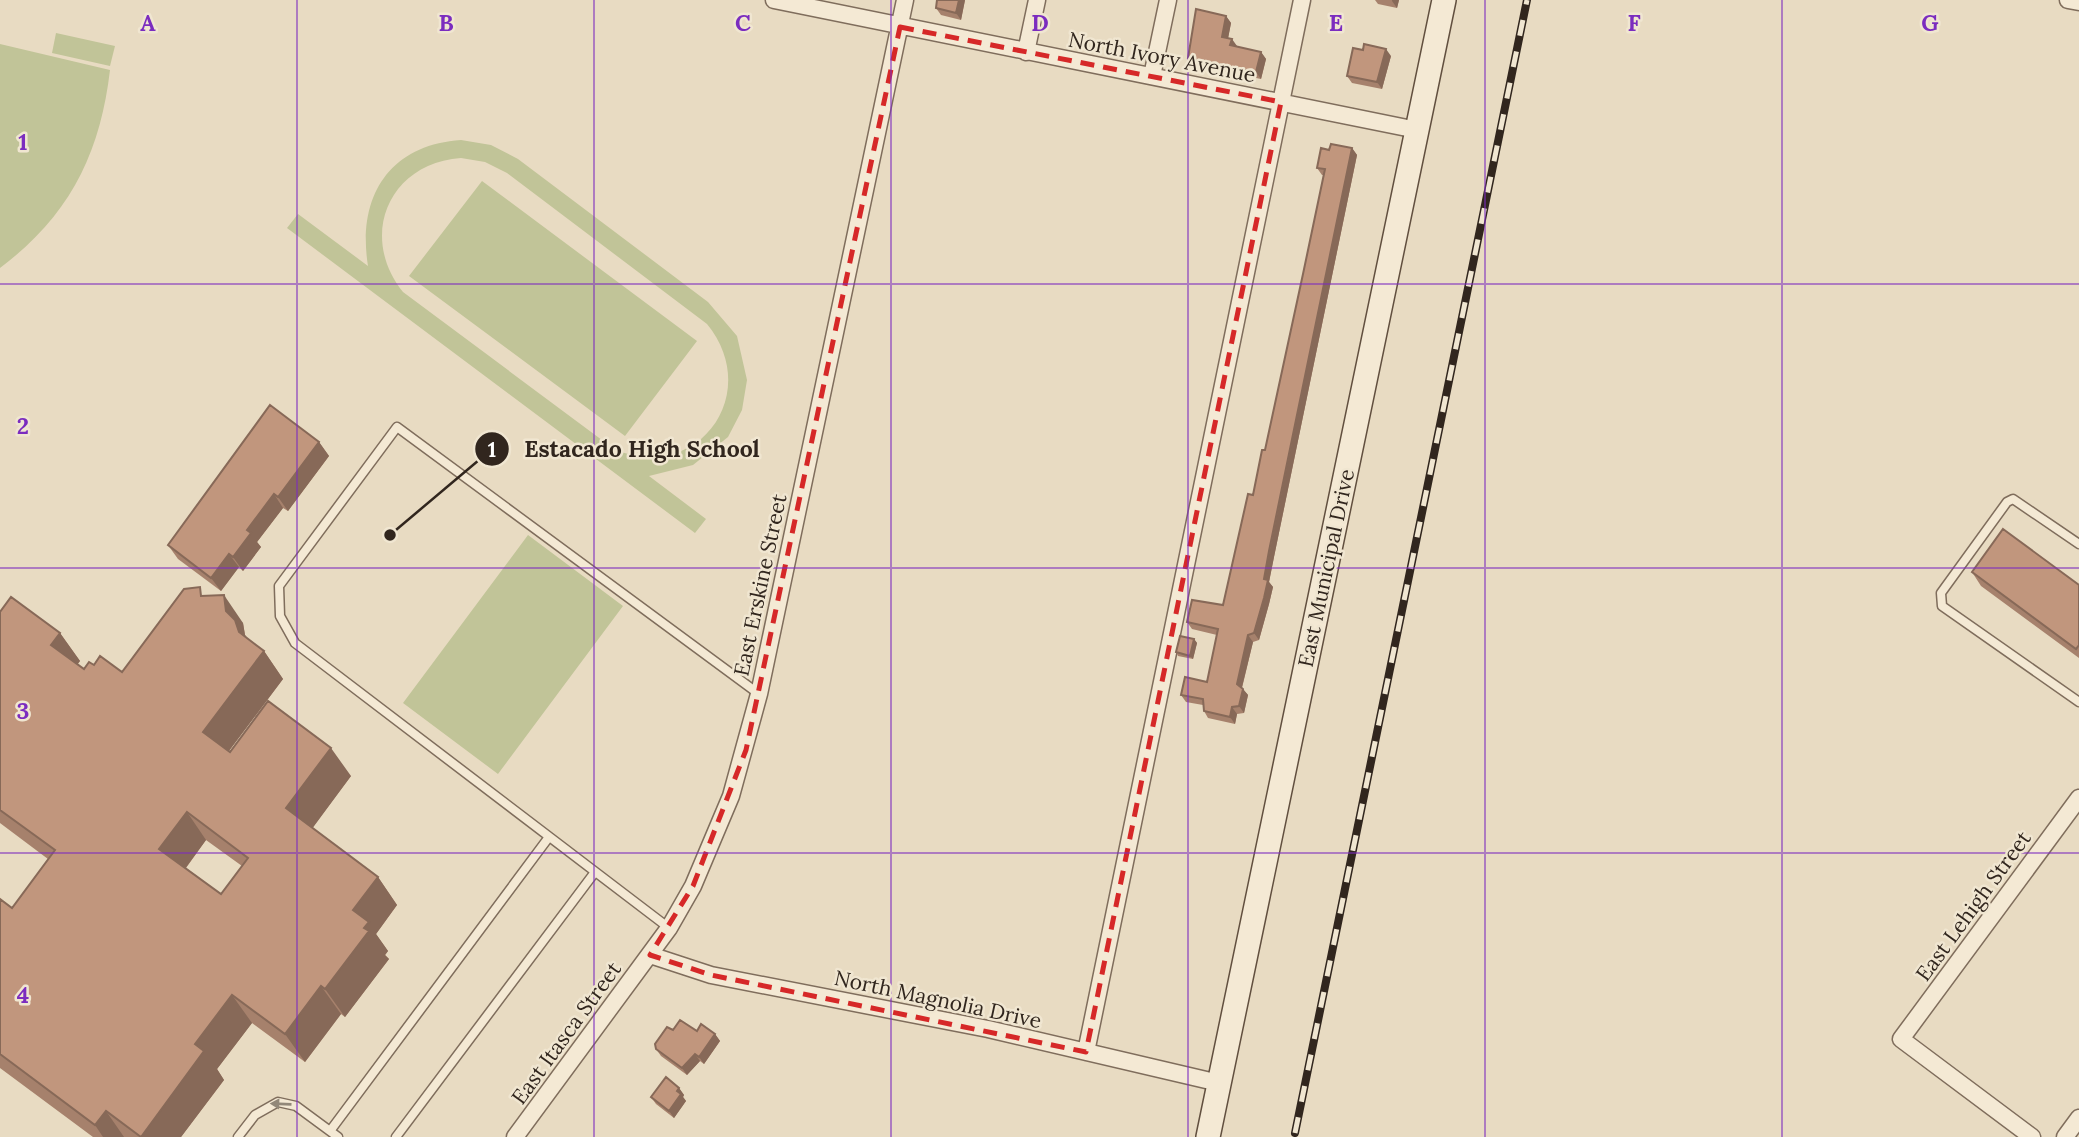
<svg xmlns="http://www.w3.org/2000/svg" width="2079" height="1137" font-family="Lora,serif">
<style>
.green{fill:#c1c498;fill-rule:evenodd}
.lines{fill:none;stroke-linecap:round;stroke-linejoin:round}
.lane-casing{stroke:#7f6d5c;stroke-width:11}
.street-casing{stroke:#7f6d5c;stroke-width:19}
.secondary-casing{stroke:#614f3f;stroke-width:26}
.lane{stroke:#f4e9d4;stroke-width:8}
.street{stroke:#f4e9d4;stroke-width:16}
.secondary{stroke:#f4e9d4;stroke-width:23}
.rail-casing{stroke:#31261e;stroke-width:8}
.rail{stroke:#f0e6d1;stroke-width:5;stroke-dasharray:16;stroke-linecap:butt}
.wall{fill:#a6816c;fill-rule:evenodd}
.shaded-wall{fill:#876958}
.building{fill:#c1967d;stroke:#876958;stroke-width:2;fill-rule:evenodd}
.oneway{fill:#928879}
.marked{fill:none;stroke:#d62828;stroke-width:5;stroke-dasharray:14 9;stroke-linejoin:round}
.grid{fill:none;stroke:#7b2cbf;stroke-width:2;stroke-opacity:0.55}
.labels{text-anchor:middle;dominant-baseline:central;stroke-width:5;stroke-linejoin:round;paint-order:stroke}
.street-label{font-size:21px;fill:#31261e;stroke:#f0e6d1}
.grid-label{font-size:23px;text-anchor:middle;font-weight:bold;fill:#7b2cbf;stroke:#f0e6d1;stroke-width:5;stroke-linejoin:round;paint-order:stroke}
.leader{fill:none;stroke:#31261e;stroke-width:2.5}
.callout-dot{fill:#31261e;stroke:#f0e6d1;stroke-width:2.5}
.mark-label{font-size:21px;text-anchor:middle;font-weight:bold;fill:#fff}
.callout-label{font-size:23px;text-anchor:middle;font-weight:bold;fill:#31261e;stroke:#f0e6d1;stroke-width:5;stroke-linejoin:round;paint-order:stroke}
</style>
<rect width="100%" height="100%" fill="#e8dbc2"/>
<path class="green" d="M56 33 115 46 110 66 52 53Z
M0 44 110 70C100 155 69 216 0 268Z
M461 140 491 145 518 159 708 302 737 336 747 380 742 410 728 437 693 465 649 476 706 519 695 533 287 228 298 214 368 266C357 198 388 145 461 140ZM461 158 485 162 507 173 707 324C764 394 697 485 614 449L403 292C358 236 389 163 461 158Z
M482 181 697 341 625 436 409 276Z
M528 535 623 606 498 774 403 703Z"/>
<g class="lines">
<defs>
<path id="lane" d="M2079 544 2013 499 2007 502 1941 593 1942 606 2079 702
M669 928 295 643 280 616 279 586 397 427 759 694
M330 1131 549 837
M238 1137 255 1115 278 1102 296 1106 338 1137
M396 1137 595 872"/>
<path id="street" d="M774 0 1417 130
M2068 0 2079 2
M1026 52 1037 0
M1152 76 1168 0
M650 955 711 975 988 1029 1219 1083
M1086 1052 1302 0
M515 1137 669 928 693 886 731 796 759 694 905 0
M2032 1137 1901 1039 2079 798
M2065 1137 2079 1118"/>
<path id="secondary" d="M1208 1137 1444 0"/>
</defs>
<use href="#lane" class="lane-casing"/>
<use href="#street" class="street-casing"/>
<use href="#secondary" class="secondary-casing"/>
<use href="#lane" class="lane"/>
<use href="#street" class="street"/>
<use href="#secondary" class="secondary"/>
<defs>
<path id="rail" d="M1295 1133 1527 0"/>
</defs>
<use href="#rail" class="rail-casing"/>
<use href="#rail" class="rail"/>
</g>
<path class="wall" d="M937 0H965L961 20 941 15 936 8Z
M1375 0H1399L1397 8 1378 4Z
M1226 16 1231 23 1228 38 1236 47 1261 52 1266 59 1261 79 1193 65 1188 58Z
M1391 56 1382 89 1352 83 1347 76Z
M1352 148 1357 155 1274 557 1269 582 1273 587 1269 604 1259 640 1253 642 1242 688 1248 695 1244 713 1237 714 1235 724 1208 718 1204 711 1203 705 1186 702 1181 695 1207 682 1217 635 1192 629 1187 622 1223 605 1265 450 1303 274 1324 175H1322L1317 168 1329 150Z
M319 442 329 456 288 511 283 508 257 542 261 547 243 571 239 567 221 591 178 559 168 545Z
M1972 572 2079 585V658L1981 586Z
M206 596 243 623 245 635 248 639 264 651 283 679 229 751 351 776 312 828 378 877 397 905 376 934 388 951 385 955 389 959 345 1017 341 1014 305 1062 252 1023 217 1069 224 1080 181 1137H93L0 1068V899L12 908 48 859 0 823V612L60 633 80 661 77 664 84 669 94 665 122 672ZM206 840 242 866 221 894 186 868Z
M1194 639 1197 643 1193 659 1178 656 1176 652Z
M673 1030 697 1031 715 1034 720 1041 704 1064 700 1061 687 1075 661 1056 656 1049Z
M679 1088 684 1095 683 1097 686 1101 674 1118 656 1104 651 1097Z"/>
<path class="shaded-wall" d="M959 0H965L961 20 956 13Z
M1392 0H1399L1397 8 1392 1Z
M1226 16 1231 23 1227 44 1222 37Z
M1232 39 1237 46 1235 52 1230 45Z
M1386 49 1391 56 1382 89 1377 82Z
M1261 52 1266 59 1261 79 1256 72Z
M1352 148 1357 155 1274 557 1269 582 1273 587 1269 604 1259 640 1254 633 1264 579Z
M319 442 329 456 288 511 278 497Z
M274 494 283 508 257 542 261 547 243 571 233 557 247 530Z
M229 554 239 567 221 591 211 578Z
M224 595 243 623 245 635 254 648 264 651 283 679 222 760 203 732 239 632 226 611Z
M60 633 80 661 71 673 51 645Z
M1248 635 1253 642 1241 691 1237 684Z
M1194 639 1197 643 1193 659 1190 656Z
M1243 689 1248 695 1244 713 1239 706Z
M1232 707 1237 714 1235 724 1230 717Z
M331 748 351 776 306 837 286 808Z
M187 812 206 840 179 877 159 849Z
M378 877 397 905 376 934 388 951 385 955 389 959 345 1017 325 989 353 910Z
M321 986 341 1014 305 1062 285 1034Z
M232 995 252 1023 217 1069 224 1080 181 1137H141L195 1044Z
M715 1034 720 1041 704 1064 699 1057Z
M695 1054 700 1061 687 1075 682 1068Z
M679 1088 684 1095 683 1097 686 1101 674 1118 669 1111Z
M106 1111 124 1137H103L95 1125Z"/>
<path class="building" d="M937 0H959L956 13 936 8Z
M1196 9 1226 16 1222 37 1232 39 1230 45 1261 52 1256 72 1188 58Z
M1364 44 1386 49 1377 82 1347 76 1353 48 1363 50Z
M1331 144 1352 148 1269 551 1264 579 1268 580 1264 598 1254 633 1248 635 1237 684 1243 689 1239 706 1232 707 1230 717 1204 711 1203 699 1181 695 1185 677 1207 682 1218 629 1187 622 1192 600 1223 605 1248 494 1253 495 1262 450H1265L1303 274 1325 169 1317 168 1321 148 1329 150Z
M270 405 319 442 278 497 274 494 247 530 251 533 233 557 229 554 211 578 168 545Z
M2003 529 2079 585V645L2076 649 1972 572Z
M200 587 201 596 224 595 226 611 235 620 239 632 264 651 203 732 230 752 268 701 331 748 286 808 378 877 353 910 369 922 364 928 369 931 325 989 321 986 285 1034 232 995 195 1044 204 1051 141 1137 106 1111 95 1125 0 1054V899L12 908 55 850 0 810V612L11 597 60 633 51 645 84 669 89 662 94 665 100 656 122 672 184 589ZM187 812 248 858 221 894 159 849Z
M1180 636 1194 639 1190 656 1176 652Z
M680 1020 697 1031 701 1024 715 1034 699 1057 695 1054 682 1068 656 1049 655 1044 667 1027 673 1030Z
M666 1077 679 1088 677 1091 681 1094 669 1111 651 1097Z"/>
<defs><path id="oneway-solid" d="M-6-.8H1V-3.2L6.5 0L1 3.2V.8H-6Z" transform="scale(1.75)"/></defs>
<use class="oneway" href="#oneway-solid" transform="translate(281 1104) rotate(-178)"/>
<path class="marked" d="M900 27 1281 102 1086 1052 711 975 650 955 693 886 746 750Z"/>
<path class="grid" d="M297 0V1137M594 0V1137M891 0V1137M1188 0V1137M1485 0V1137M1782 0V1137M0 284H2079M0 568H2079M0 853H2079"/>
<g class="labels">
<g class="street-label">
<text transform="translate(1162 57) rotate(11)">North Ivory Avenue</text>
<text transform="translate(1326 568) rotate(-78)">East Municipal Drive</text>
<text transform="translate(760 585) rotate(-78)">East Erskine Street</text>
<text transform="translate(1973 906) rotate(-54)">East Lehigh Street</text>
<text transform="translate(938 999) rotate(12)">North Magnolia Drive</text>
<text transform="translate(566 1033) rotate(-54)">East Itasca Street</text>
</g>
</g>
<g class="grid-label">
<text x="148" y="31">A</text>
<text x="446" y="31">B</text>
<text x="743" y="31">C</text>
<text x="1040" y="31">D</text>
<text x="1336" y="31">E</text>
<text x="1634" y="31">F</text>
<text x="1930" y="31">G</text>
<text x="23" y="150">1</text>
<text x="23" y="434">2</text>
<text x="23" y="719">3</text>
<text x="23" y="1003">4</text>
</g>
<path class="leader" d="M390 535L492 449"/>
<g class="callout-dot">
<circle cx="390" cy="535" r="7"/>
<circle cx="492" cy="449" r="18"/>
</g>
<g class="mark-label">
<text x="492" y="457">1</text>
</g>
<g class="callout-label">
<text x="642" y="457">Estacado High School</text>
</g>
</svg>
